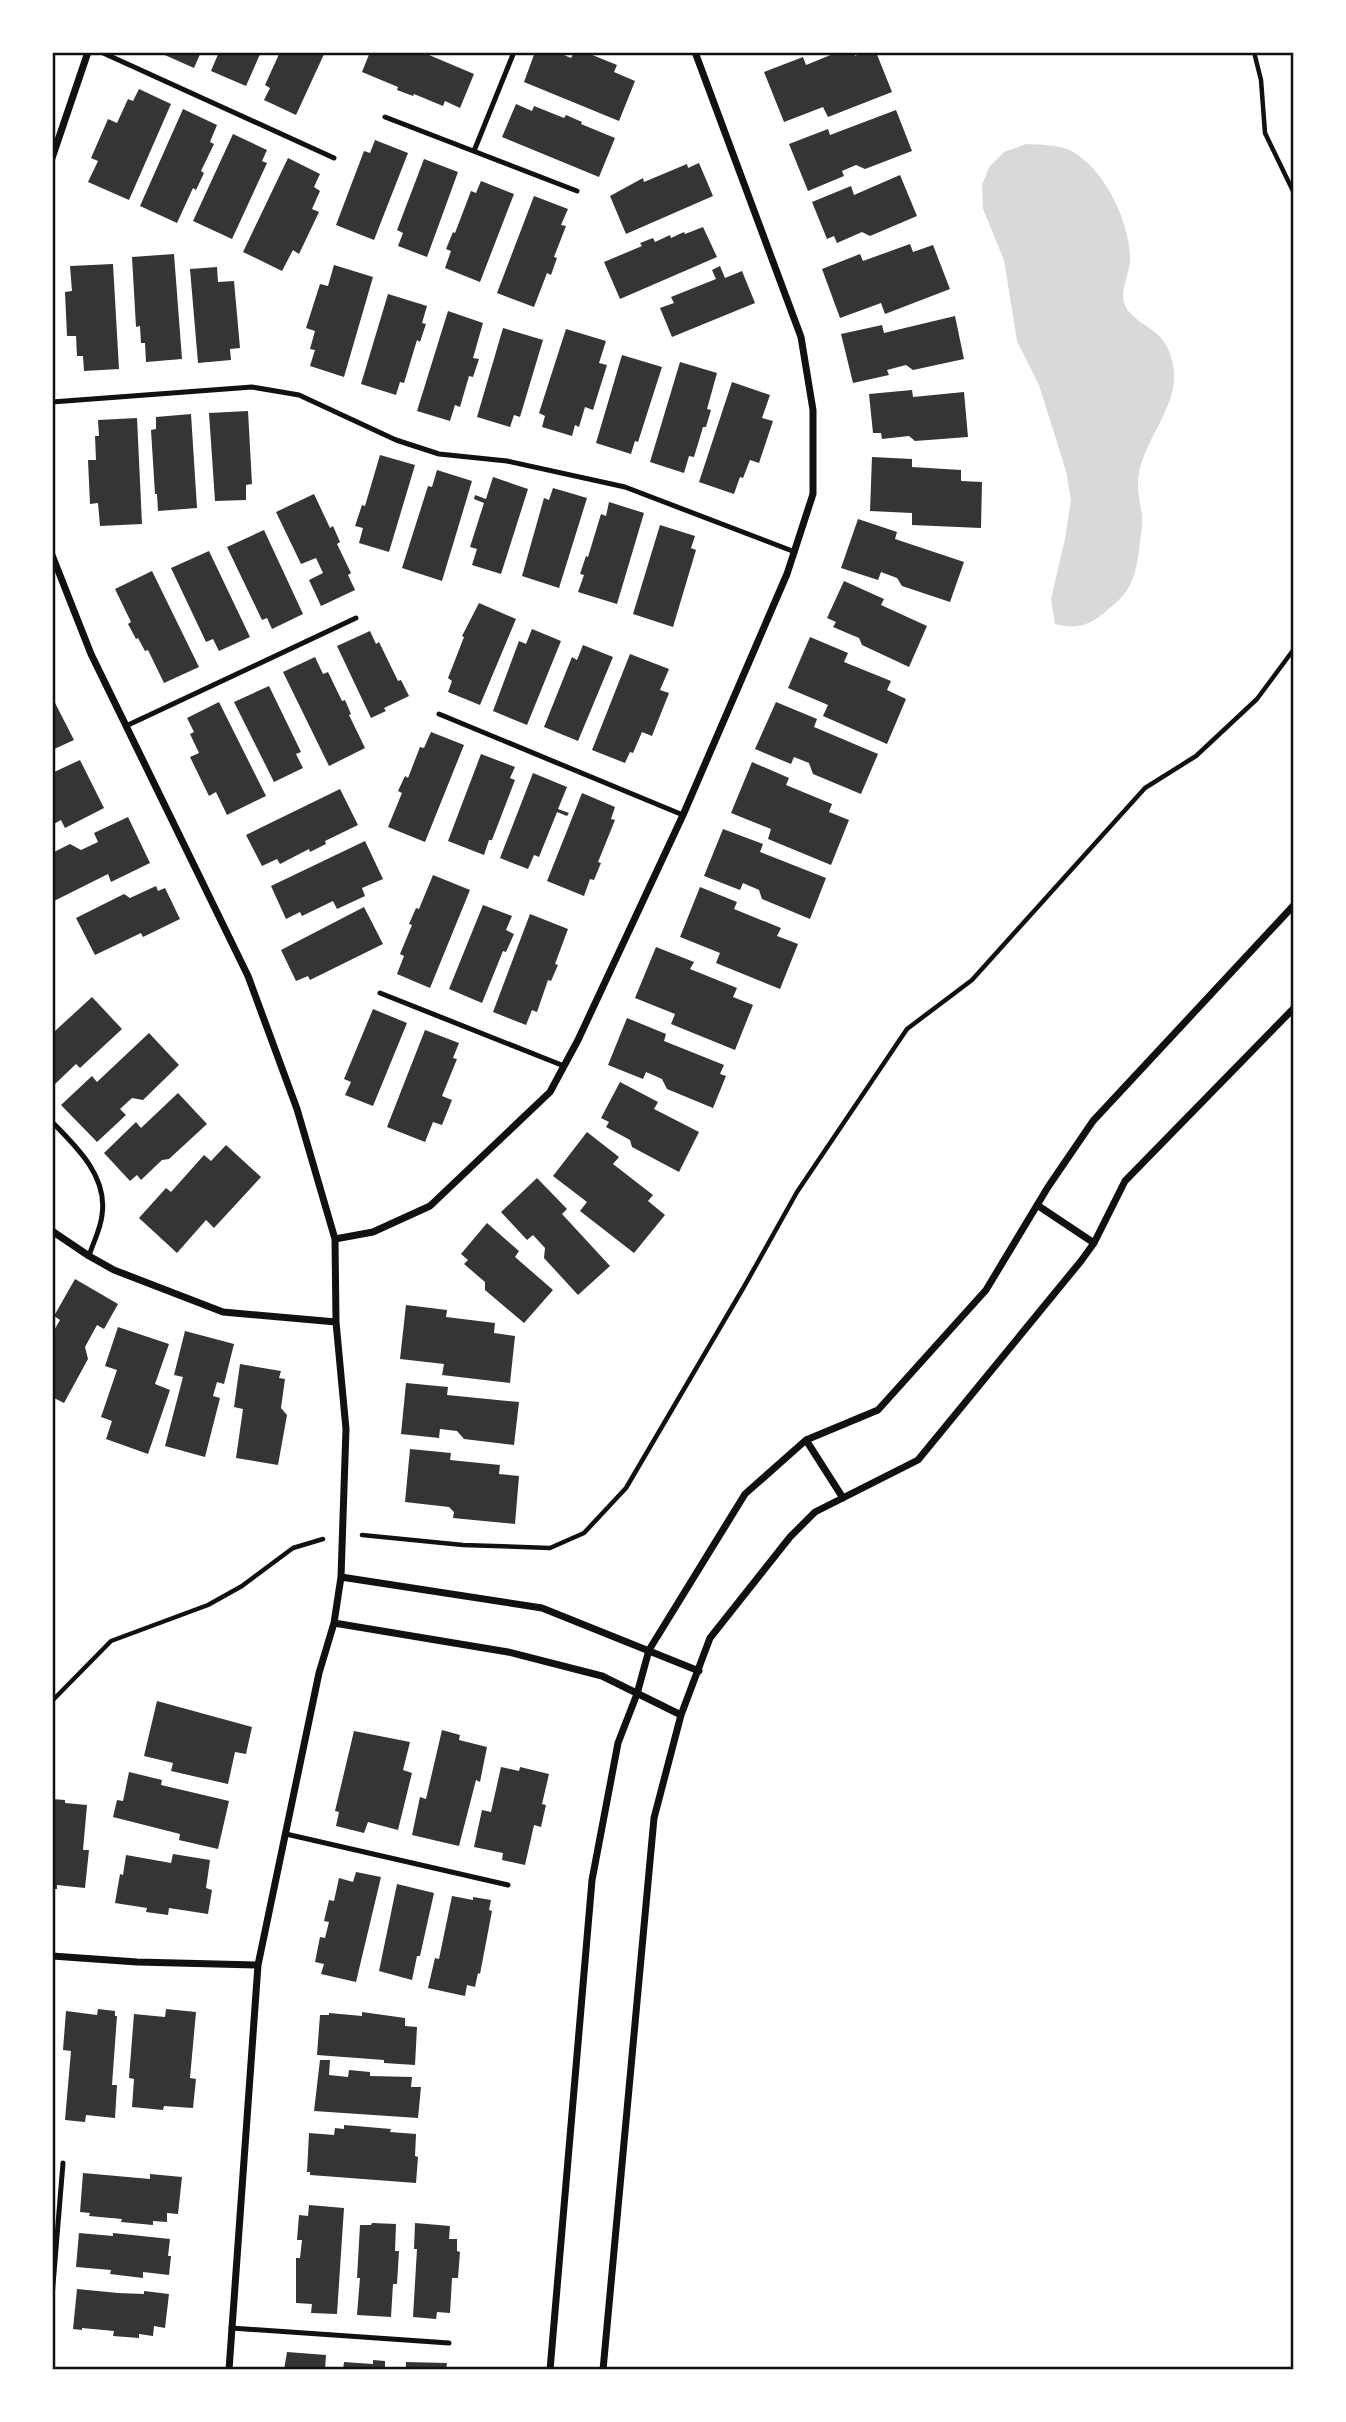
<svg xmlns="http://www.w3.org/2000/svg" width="1346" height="2422" font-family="'IBM Plex Sans',sans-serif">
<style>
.water{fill:#d9d9d9}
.building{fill:#353535}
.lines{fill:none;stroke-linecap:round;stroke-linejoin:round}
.path{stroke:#111;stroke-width:4.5}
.service{stroke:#111;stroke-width:5}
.minor{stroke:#111;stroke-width:7}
.neatline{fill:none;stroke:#111;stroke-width:2.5}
</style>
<rect width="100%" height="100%" fill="#fff"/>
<path class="water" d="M1026 144C1041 145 1060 144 1073 152 1105 170 1131 224 1130 261 1129 273 1123 285 1123 297 1124 318 1151 325 1162 339 1170 349 1175 366 1174 379 1173 410 1145 441 1139 473 1136 486 1140 502 1142 515 1143 529 1140 538 1139 551 1134 584 1129 593 1104 613 1087 627 1074 629 1055 624L1051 599 1065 539 1071 500 1066 471 1039 385 1017 341 1004 260 983 209 982 185 989 167 1004 152Z"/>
<path class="building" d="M158 52H201L194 68Z
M219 52H261L246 86 211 71Z
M280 52H325L296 115 264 100 270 88 265 85Z
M370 52H422L474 74 460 108 445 101 443 106 414 94 413 96 397 90 398 87 362 72Z
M535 52 551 55 552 52H557L571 58 574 52H585L617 65 614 72 635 81 619 121 524 82Z
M838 52H854L855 56 863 52H876L892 92 828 117 823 107 784 122 764 72 803 57 806 65Z
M139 89 171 104 129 200 88 182 98 161 91 158 108 119 117 123 128 99 133 101Z
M516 104 532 111 534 106 564 118 566 115 582 122 581 124 615 138 599 177 502 137Z
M183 109 217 125 210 142 214 144 201 171 204 173 196 190 193 188 177 223 140 206Z
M896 110 912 151 865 169 856 165 842 171 844 176 808 191 789 144 828 129 830 135Z
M233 134 267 150 262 161 267 163 232 239 193 221Z
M375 140 408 153 374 240 336 225 364 151 370 153Z
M288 158 320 174 314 187 320 191 312 209 319 212 299 254 293 250 282 271 243 252Z
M424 159 458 172 427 257 398 246 403 233 397 230Z
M699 163 713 196 626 234 610 196 643 178 644 182 687 164 688 168Z
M900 175 917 216 870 236 862 232 837 243 834 236 827 239 812 202 851 186 854 195Z
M481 181 514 194 480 282 445 268 451 251 446 249 453 232 455 233 471 191 476 193Z
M534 196 568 209 561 225 566 226 554 257 557 258 551 275 547 273 534 307 497 293Z
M703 227 717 257 620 299 604 262 642 246 640 243 653 238 655 242 670 235 671 238 684 232 685 234Z
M910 244 913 252 933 245 950 289 885 314 881 303 840 318 822 269 860 254 863 261Z
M174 254 182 359 146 362 145 343H141L140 326 136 327 132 257Z
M113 264 119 369 84 371 83 356H77L76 336H67L65 292 72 291 70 266Z
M334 265 373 277 344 377 310 366 315 350 310 349 315 331 306 328 320 284 328 286Z
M720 266 725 278 742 271 755 303 672 337 660 308 674 303 671 297 716 279 712 270Z
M217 267 218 282 234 281 240 348 230 349 231 360 198 363 190 269Z
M388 294 427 306 422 323 426 324 420 342 417 340 404 383 400 382 396 395 361 384Z
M448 311 483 323 473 358 479 359 473 377 469 376 460 407 455 405 450 421 417 411Z
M955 316 964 359 913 370 906 365 887 370 889 375 853 383 841 334 882 325 884 333Z
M503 328 543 340 520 417 514 415 510 427 477 417Z
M566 329 606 341 599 363 607 365 593 410 585 407 579 427 575 425 572 436 542 427 545 416 539 413Z
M622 355 662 367 638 442 635 441 631 454 596 443Z
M680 362 717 373 707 409 711 410 706 427H703L694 457 689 456 684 473 650 462Z
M732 382 770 395 762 418 773 421 759 463 750 460 743 478 740 477 734 494 699 482Z
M912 390 913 397 964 392 968 437 915 441 909 436 882 439 881 433H873L869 394Z
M248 411 252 484 246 485V500L215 501 209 413Z
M191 414 197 508 158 511 157 494H155L151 430 156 429V417Z
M137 418 142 524 100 526 98 503 90 504 88 460H96L95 436H99L98 420Z
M380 455 415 465 389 552 359 543 363 528 355 526 362 505 365 506Z
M872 457 912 459V467L961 470V481L982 482 981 528 912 525V513L870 511Z
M437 470 472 481 442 581 402 568 428 486 432 487Z
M493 477 528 489 501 574 472 565 477 549 470 547 484 503 474 499 475 495 486 499Z
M553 488 587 498 559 588 522 576 544 498 549 500Z
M314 494 330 528 333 526 340 542 337 544 351 573 348 575 355 590 321 606 309 580 323 573 316 558 301 564 276 512Z
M609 502 644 513 617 604 578 592 584 575 580 574 586 556 588 557 601 514 606 516Z
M858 519 897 532 895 539 964 562 950 602 902 586 897 578 881 572 878 580 841 568Z
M660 525 695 536 691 548 696 550 673 627 633 614Z
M264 530 303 614 272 629 267 618 262 620 227 547Z
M209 551 250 637 219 651 213 639 206 642 171 568Z
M152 571 199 667 164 683 148 650 145 651 138 638 136 639 128 624 131 622 115 589Z
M844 581 884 599 881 605 927 626 909 667 862 645 859 638 833 627 836 622 827 618Z
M479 603 516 619 480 705 448 692 452 681 448 678 464 637 462 636Z
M532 629 561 641 527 725 493 711 519 641 526 644Z
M370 631 376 644 379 642 398 681 401 680 409 696 384 708 386 711 371 718 337 646Z
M810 637 848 653 844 662 891 681 887 690 906 699 887 744 823 716 828 705 788 688Z
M583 645 613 657 578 741 544 727 572 657 577 660Z
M630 654 669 669 660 690 669 693 652 736 642 732 633 753 630 752 625 763 592 750Z
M315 657 323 674 328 672 342 701 345 700 351 714 349 715 365 748 329 766 283 672Z
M269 686 301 752 296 754 303 768 274 782 234 702Z
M52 697 74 740 52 750Z
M219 702 266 796 227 815 216 792 209 796 190 757 199 753 190 734 194 732 187 718Z
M776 702 817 719 814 727 878 754 861 794 813 774 809 763 794 757 791 764 755 749Z
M431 732 464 745 425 842 388 827 402 793 398 791 405 776 408 778 420 747 424 748Z
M481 754 515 767 510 778 515 780 492 840H489L484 855 448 841Z
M80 760 104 808 65 828 61 820 52 825V773Z
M752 762 789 778 786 785 832 804 829 812 849 820 831 865 768 839 771 829 731 813Z
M533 773 567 787 558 809 569 813 567 816 557 812 539 857 534 855 528 869 500 858Z
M340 789 358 825 325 841 326 844 310 852 309 849 280 864 277 859 262 866 246 835Z
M582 793 615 807 611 819 615 820 598 862 601 863 594 880 590 879 584 896 547 881Z
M128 817 150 863 111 882 108 874 52 902V853L70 844 81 850 98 842 94 833Z
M723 829 763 844 760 852 826 878 810 919 762 899 759 890 743 883 740 890 704 876Z
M365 841 383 879 362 888 365 896 337 909 333 901 302 916 300 912 286 919 271 886Z
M433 875 470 890 430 988 397 974 404 956 400 954 412 925 409 924 416 908 419 909Z
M156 886 158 891 165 888 180 919 143 937 141 933 95 955 76 918 124 894 130 898Z
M700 887 737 902 734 909 781 928 777 936 798 944 780 989 716 963 720 953 680 937Z
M483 905 512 916 506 930 514 934 506 952 503 951 482 1003 449 989Z
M364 907 383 944 310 980 308 976 296 981 281 950Z
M530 914 568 929 555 964 558 965 551 981 548 980 537 1012 532 1010 526 1025 493 1012Z
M656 947 694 962 690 969 737 988 733 997 753 1005 735 1050 671 1024 675 1014 635 998Z
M92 997 122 1029 80 1068 76 1064 55 1084 52 1081V1028L55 1031Z
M373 1009 407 1023 373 1106 345 1095 351 1082 344 1079Z
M627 1018 666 1034 664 1041 724 1065 720 1074 726 1076 713 1108 667 1089 662 1079 646 1072 643 1079 608 1065Z
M425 1030 459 1043 453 1058 457 1059 442 1096 452 1100 442 1125 433 1122 425 1142 387 1127Z
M149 1033 179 1065 143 1100 132 1098 120 1109 126 1115 97 1142 61 1105 92 1076 97 1082Z
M620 1082 658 1102 654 1109 699 1132 679 1172 632 1147 630 1140 606 1127 609 1122 601 1118Z
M178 1093 207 1124 169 1159 162 1160 141 1180 137 1175 130 1181 104 1153 136 1122 141 1128Z
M587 1132 619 1157 613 1164 653 1195 648 1201 665 1215 634 1253 580 1211 587 1202 553 1176Z
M226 1145 261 1177 214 1228 206 1220 177 1253 139 1218 166 1188 171 1192 204 1155 211 1161Z
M537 1178 567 1209 562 1214 610 1266 578 1295 544 1258 545 1248 533 1235 527 1240 501 1212Z
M487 1223 519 1251 515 1257 553 1290 524 1323 485 1290V1282L464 1264 468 1260 461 1254Z
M75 1279 118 1304 104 1329 97 1325 85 1347 88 1359 64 1403 52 1397V1334L60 1320 54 1316Z
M406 1305 447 1310 446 1317 495 1323 494 1333 515 1336 510 1383 442 1375 444 1364 400 1359Z
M118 1327 169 1344 155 1384 170 1390 148 1454 106 1439 112 1421 101 1417 117 1370 105 1366Z
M185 1331 234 1344 224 1384 217 1382 213 1396 220 1398 205 1457 165 1446 183 1377 174 1375Z
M240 1364 281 1371 279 1378 285 1379 281 1408 287 1415 278 1465 236 1458 243 1409 234 1407Z
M406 1383 448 1387 447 1395 519 1402 514 1445 464 1439 457 1431 440 1429 439 1438 401 1434Z
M410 1449 451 1453 450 1460 500 1465 499 1474 519 1476 515 1524 453 1518 454 1512 449 1507 405 1502Z
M157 1701 252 1727 246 1754 235 1752 228 1784 171 1771 173 1763 144 1756Z
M442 1730 460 1735 459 1740 487 1747 480 1782 476 1780 459 1846 412 1835 420 1797 426 1799Z
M354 1731 410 1742 403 1770 412 1773 398 1830 368 1822 364 1833 336 1826 339 1812 335 1811Z
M501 1767 519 1771 520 1767 549 1774 542 1804 546 1805 541 1827 534 1825 525 1865 502 1860 503 1853 474 1847 482 1810 491 1812Z
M129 1772 162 1780 161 1785 229 1801 218 1849 179 1840 180 1834 113 1817 117 1800 123 1801Z
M52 1799 65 1800V1803L87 1805 83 1850H89L85 1888 57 1885V1889H52Z
M173 1854 210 1860 206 1888 212 1890 208 1914 169 1908 168 1915 146 1912 147 1908 115 1903 120 1874 123 1875 126 1855 171 1863Z
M356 1872 381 1877 356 1982 321 1974 324 1964 315 1962 320 1937 325 1938 329 1922 324 1921 329 1900 334 1901 339 1878 353 1882Z
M397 1884 434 1893 420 1956H417L412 1980 379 1971Z
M452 1896 473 1900V1897L491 1900 489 1910 492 1911 480 1974 478 1973 475 1987 467 1985 465 1996 428 1988 435 1958 439 1959Z
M98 2009 115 2011V2016H117L112 2085H117L115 2118 86 2115 85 2122 65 2120 71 2051 63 2050 66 2011 97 2015Z
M166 2009 196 2012 190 2078 196 2079 193 2108 164 2106 163 2110 132 2107 134 2079 129 2078 134 2014 165 2017Z
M362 2012 405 2018V2026L417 2027 415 2065 384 2063V2060L317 2055 320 2015H329V2013L362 2016Z
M320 2060H330L329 2075 348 2077 349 2070 370 2072V2076L412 2077 411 2087H421L418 2118 314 2111Z
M344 2125 391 2129 390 2132 416 2134 415 2156 418 2157 416 2183 310 2175V2172H307L309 2133 334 2135 335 2128 344 2129Z
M83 2173 150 2179V2174L182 2177 178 2214 167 2213V2222L153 2221V2225L121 2222 122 2219 89 2216 90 2213 80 2212Z
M309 2205 344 2208 337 2314 311 2313 312 2304 296 2303V2258H300L302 2240H297L299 2215 308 2216Z
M372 2223 396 2224 395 2251H399L397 2284H393L391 2317 357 2315 360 2278H357L360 2225H371Z
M415 2223 450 2226 449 2239H457V2251L460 2252 458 2278H452L450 2313 437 2312 436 2319 413 2317 417 2249H414Z
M79 2233 113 2236V2233L170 2239 168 2256H171L169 2275 143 2272V2278L110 2274 111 2270 76 2267Z
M77 2289 118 2293 144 2294V2291L169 2294 165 2328 154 2326 153 2336 139 2334V2338L113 2336 114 2331 82 2328V2330L73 2329Z
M287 2352 326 2355 325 2370H284Z
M373 2360 385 2361V2370H343L344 2362 373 2364Z
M406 2362 447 2363 446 2370H406Z"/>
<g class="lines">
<path class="path" d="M1254 52 1261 80 1265 133 1294 193
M362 1535 463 1545 550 1548 584 1533 626 1488 745 1285 797 1192 907 1029 972 980 1145 788 1196 756 1257 699 1294 649
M52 1701 111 1641 208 1605 242 1586 293 1548 323 1539"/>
<path class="service" d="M101 52 334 158
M385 117 577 191
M474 151 514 52
M52 402 252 387 299 395 396 440 439 454 507 461 625 487 795 552
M439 714 683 815
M126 726 356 618
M380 993 564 1066
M52 1122C77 1147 108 1177 102 1215 101 1228 93 1243 89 1256
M286 1834 508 1885
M52 2297 63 2163
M231 2328 449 2343"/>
<path class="minor" d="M52 158 88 52
M52 555 91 654 248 976 297 1109 335 1239 336 1322 346 1429 341 1577 334 1623 319 1673 258 1965 229 2370
M1037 1205 1094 1243
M52 1231 89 1256 114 1270 223 1312 336 1322
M335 1239 373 1232 430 1206 550 1092 578 1040 683 815 787 574 813 494V410L801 337 695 52
M806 1440 843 1498
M341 1577 542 1608 699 1671
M334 1623 508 1652 602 1676 681 1715
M52 1956 137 1962 258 1965
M550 2370 592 1880 618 1743 637 1694 649 1650 745 1494 806 1440 878 1410 986 1290 1048 1187 1093 1121 1294 905
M603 2370 654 1818 681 1715 710 1638 790 1537 815 1512 918 1460 1081 1261 1094 1243 1125 1181 1294 1008"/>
</g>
<rect width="1346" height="2422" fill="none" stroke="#ffffff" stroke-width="108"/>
<rect x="54" y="54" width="1238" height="2314" class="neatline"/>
</svg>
